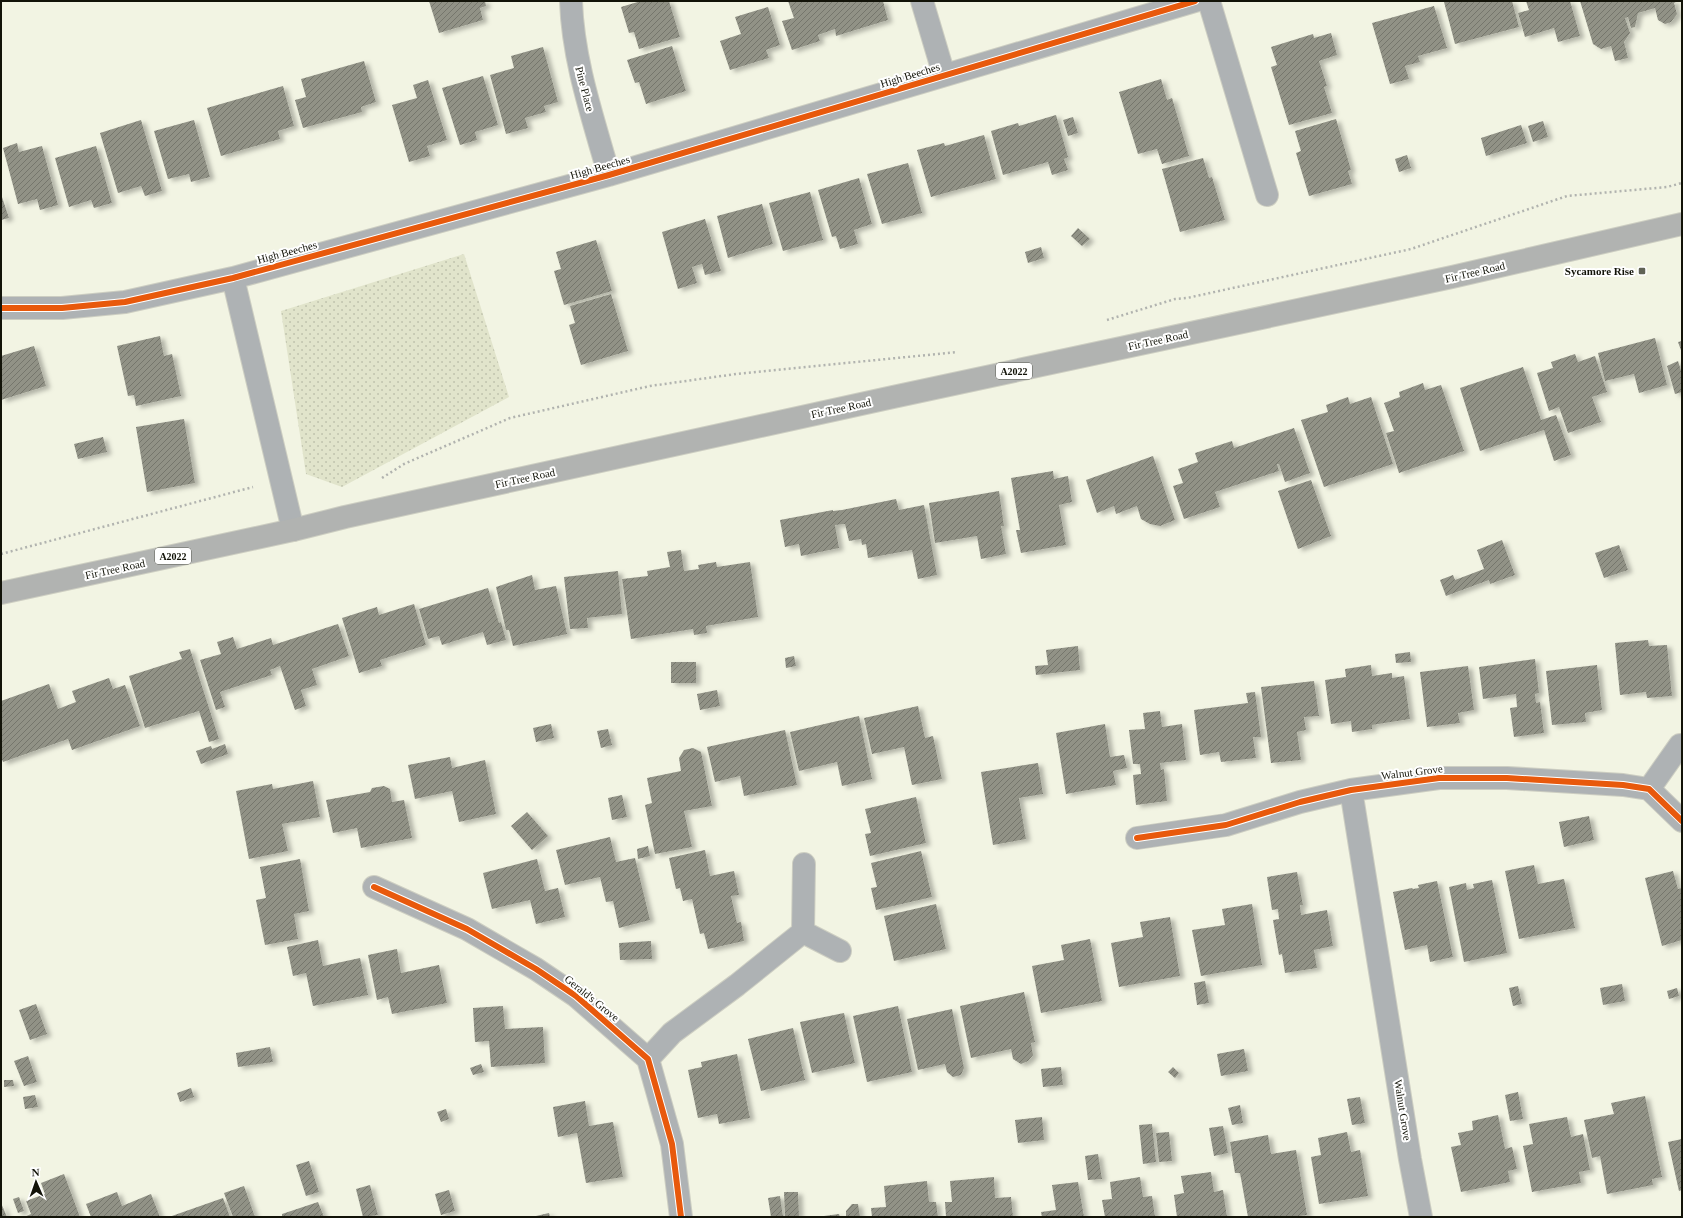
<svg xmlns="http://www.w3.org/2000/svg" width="1683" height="1218" font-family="Georgia,serif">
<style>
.grass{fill:url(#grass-dots)}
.building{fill:url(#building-hatch);filter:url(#shadow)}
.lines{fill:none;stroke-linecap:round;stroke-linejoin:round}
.minor-casing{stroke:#cdcec2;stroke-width:24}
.major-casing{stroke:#cdcec2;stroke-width:24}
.path{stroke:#b1b3af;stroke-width:2.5;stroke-dasharray:2 3;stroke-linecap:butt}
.minor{stroke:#aeb2b4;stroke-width:22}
.major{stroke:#b1b3b1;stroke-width:22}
.cycleway-casing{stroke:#fff;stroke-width:8}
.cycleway{stroke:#e8590c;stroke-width:6}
.poi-dot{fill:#606255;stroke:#fff;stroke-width:1.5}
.labels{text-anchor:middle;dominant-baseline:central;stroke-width:4;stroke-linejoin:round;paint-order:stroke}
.shield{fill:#fff;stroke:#595a52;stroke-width:1}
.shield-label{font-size:10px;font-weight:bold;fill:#121308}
.street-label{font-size:11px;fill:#121308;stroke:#fff}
.poi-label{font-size:11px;font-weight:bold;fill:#121308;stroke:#fff;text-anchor:end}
</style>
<defs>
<pattern id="grass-dots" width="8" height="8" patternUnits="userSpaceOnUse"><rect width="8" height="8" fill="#e1e4cb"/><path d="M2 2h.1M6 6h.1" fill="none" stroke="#c0c3ad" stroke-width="1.8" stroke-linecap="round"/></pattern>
<pattern id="building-hatch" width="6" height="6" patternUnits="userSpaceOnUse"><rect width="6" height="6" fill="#919286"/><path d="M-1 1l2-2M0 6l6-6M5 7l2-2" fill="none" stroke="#75766c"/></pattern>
<filter id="shadow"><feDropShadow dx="4.5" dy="2.5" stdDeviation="2" flood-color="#0004"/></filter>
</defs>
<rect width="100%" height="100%" fill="#f2f4e3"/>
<path class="grass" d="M464 254 509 397 342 487 306 474 281 311Z"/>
<path class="building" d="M429 1H485L486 6 480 8 483 20 439 33Z
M641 1H669L680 37 639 49 634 32 629 33 621 7Z
M788 1H883L888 20 836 36 835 29 818 35 820 41 792 50 782 21 794 18Z
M1448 1H1512L1519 27 1455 44 1444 2Z
M1526 1H1570L1580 36 1558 42 1554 28 1525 37 1518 13 1529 10Z
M1580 1H1678L1674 3 1677 14 1671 22 1665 24 1658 20 1655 8 1638 13 1635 27 1631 28 1628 17 1625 18 1630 33 1624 42 1628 58 1615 61 1611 46 1601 49 1593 44Z
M1434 6 1447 48 1418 56 1420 62 1405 66 1409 79 1390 84 1372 23Z
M768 7 780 45 766 50 769 58 730 70 720 41 741 34 735 17Z
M1331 33 1337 55 1319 61 1327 86 1324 87 1332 113 1289 125 1271 67 1277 65 1271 47 1313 34 1314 38Z
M672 46 686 91 646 104 639 82 635 83 627 60Z
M543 47 558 102 544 106 546 112 525 118 528 128 506 134 490 75 514 68 511 56Z
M364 61 376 102 361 107 362 112 303 128 295 100 306 97 301 79Z
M483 76 498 125 475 132 477 140 460 145 442 88Z
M1161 79 1167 100 1172 98 1189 156 1162 164 1157 149 1138 154 1119 92Z
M428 80 447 140 427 146 430 156 409 162 392 105 417 98 413 85Z
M283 86 294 126 278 131 280 139 221 156 207 108Z
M1056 115 1068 157 1064 159 1068 170 1052 175 1048 162 1003 175 991 131 1018 123 1019 126Z
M1073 117 1078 133 1068 136 1063 120Z
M1336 119 1351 170 1348 171 1352 184 1309 196 1296 153 1301 151 1295 131Z
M141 120 162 191 145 196 141 186 118 193 100 133Z
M194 120 210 177 191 182 189 174 168 179 154 131Z
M1543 121 1548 137 1533 142 1528 126Z
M1521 125 1527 143 1486 156 1481 138Z
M984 135 996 179 931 197 917 150 944 143 945 146Z
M17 143 19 152 42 146 58 205 40 210 37 199 18 204 3 148Z
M96 146 112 203 94 208 91 200 69 207 55 158Z
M1407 155 1411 168 1399 172 1395 159Z
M1203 158 1209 178 1212 177 1225 220 1180 232 1162 169Z
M908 163 922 213 882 224 867 174Z
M859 178 872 224 854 230 858 244 840 249 836 236 832 237 818 190Z
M810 192 823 240 783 251 769 203Z
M1 194 9 218 1 220Z
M762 204 773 244 728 258 717 216Z
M705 219 721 271 705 275 702 264 692 267 697 283 678 289 662 232Z
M1078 228 1090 239 1082 246 1071 236Z
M596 240 612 291 564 305 554 271 561 269 556 252Z
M1041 247 1044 258 1028 263 1025 252Z
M611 294 628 351 581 365 569 325 575 323 570 306Z
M160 336 164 356 172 354 181 396 136 406 134 395 128 396 117 346Z
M1655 338 1667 385 1639 393 1634 374 1605 381 1598 353Z
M1682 341V353L1678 342Z
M34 346 46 386 1 400V356Z
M1575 354 1578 362 1595 356 1607 392 1592 397 1601 422 1568 433 1559 407 1549 411 1537 373 1553 368 1551 362Z
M1678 361 1682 374V392L1675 394 1667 366Z
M1523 367 1541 420 1556 415 1571 455 1554 461 1544 430 1480 451 1460 388Z
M1423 383 1425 390 1441 385 1464 451 1399 473 1386 433 1394 431 1384 403 1400 397 1399 392Z
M1348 397 1350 404 1371 397 1393 464 1324 487 1301 420 1328 412 1326 405Z
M184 419 195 483 147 492 136 427Z
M1294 428 1310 473 1285 482 1279 464H1277L1279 471 1215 492 1220 507 1184 519 1173 486 1183 483 1178 469 1198 462 1195 453 1232 441 1234 448Z
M103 437 107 452 78 459 74 444Z
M1153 456 1175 520 1160 526 1150 524 1141 519 1137 506 1116 514 1114 506 1097 513 1086 480Z
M1053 471 1054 479 1068 476 1072 502 1059 505 1066 545 1021 553 1016 530H1020L1011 478Z
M1311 480 1331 536 1298 549 1278 491Z
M999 491 1004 526H1001L1006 554 981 559 977 536 935 543 929 503Z
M896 499 899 510 924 505 937 575 918 579 912 550 868 558 866 544 862 545 861 539 849 541 845 524 835 525 839 548 801 556 799 544 785 547 780 520 833 510V511L842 510Z
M1502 540 1515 575 1490 584 1489 580 1446 596 1440 580 1453 575 1455 580 1484 569 1477 550Z
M1619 545 1628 570 1604 578 1595 553Z
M681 550 684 571 699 569 698 565 716 562 717 567 750 562 758 617 706 626 707 633 694 635 693 629 631 639 622 579 648 576 647 571 670 567 667 552Z
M618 571 622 614 587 618 588 628 570 629 564 577Z
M532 575 535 590 556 586 567 634 513 646 509 630H506L496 587Z
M488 588 499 623 501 622 506 640 487 645 483 632 442 645 439 636 428 639 419 609Z
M414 604 426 645 380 660 382 666 359 673 342 618 377 607 379 615Z
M338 624 349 656 312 669 317 685 301 690 306 706 295 710 280 666 270 670 272 675 220 692 225 707 216 710 200 660 221 654 217 642 233 637 237 649 271 638 273 645Z
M1648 640 1649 646 1667 645 1672 696 1647 698 1646 692 1620 695 1615 643Z
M1078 646 1080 670 1036 675 1035 666 1048 665 1046 650Z
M190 649 219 739 209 742 199 711 145 728 129 676 182 659 179 652Z
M1410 652 1411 662 1396 663 1395 654Z
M794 656 796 666 786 668 785 658Z
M1535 659 1539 693 1535 694 1536 703 1540 702 1544 733 1514 737 1510 708 1517 707 1516 694 1483 699 1479 667Z
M671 662H696V683H671Z
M1371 665 1372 676 1392 673V678L1404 676 1410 719 1372 725V729L1352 732 1351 721 1331 724 1325 680 1346 677 1345 669Z
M1597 665 1602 710 1585 713 1586 722 1552 725 1546 671Z
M1468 666 1474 710 1458 713 1460 723 1427 727 1420 672Z
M109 678 113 689 125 685 140 726 72 750 68 739 3 762 1 757V701L49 684 58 709 76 702 72 691Z
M1314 681 1319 716 1304 717 1306 730 1297 732 1301 760 1271 763 1261 687Z
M717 690 720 706 700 710 697 694Z
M1255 692 1261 737H1253L1256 758 1221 762 1219 752 1200 755 1194 710 1248 703 1246 693Z
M918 706 925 738 933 736 942 779 912 785 904 747 872 754 864 718Z
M1160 711 1162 727 1182 724 1186 760 1160 763 1161 770 1164 769 1167 801 1136 805 1133 775 1141 774 1140 764H1133L1129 730 1145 729 1143 713Z
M859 716 872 779 842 786 837 762 799 771 790 732Z
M551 724 554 738 536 742 533 728Z
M1105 724 1110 757 1124 755 1127 768 1113 771 1116 785 1066 794 1056 733Z
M608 729 612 745 601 748 597 731Z
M785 730 797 785 744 796 740 776 715 782 707 747Z
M225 744 228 754 201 764 196 751 211 746 212 749Z
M693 748 701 752 712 806 684 811 692 847 655 854 645 805 652 803 647 778 681 771 679 758 684 750Z
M450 757 452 768 485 760 496 814 459 822 452 791 415 799 408 765Z
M1038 763 1043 794 1019 798 1026 839 993 845 981 772Z
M313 781 320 817 282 824 288 851 249 859 236 791 272 784 273 789Z
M384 786 390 789 392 802 404 800 412 838 361 848 357 828 333 833 326 800 370 792 372 788Z
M622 795 627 817 612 820 608 798Z
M916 797 926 843 870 856 865 834 871 833 865 809Z
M527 812 548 836 532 850 511 826Z
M1589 816 1594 840 1564 847 1559 822Z
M610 837 616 862 635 858 650 920 619 928 613 901 606 902 600 877 565 885 556 850Z
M648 846 650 856 638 859 637 849Z
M705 850 710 876 734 871 739 895 731 896 737 923 741 922 744 941 708 949 704 933 700 934 692 899 683 901 680 888 676 889 669 858Z
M921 851 932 897 876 910 871 888 877 887 871 863Z
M300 859 309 911 294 914 298 939 265 945 256 900 266 898 260 867Z
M537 859 545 891 558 888 565 917 536 924 530 900 492 909 483 873Z
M1534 865 1538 884 1564 879 1575 928 1519 939 1505 871Z
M1673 871 1678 889 1682 888V940L1662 946 1645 878Z
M1297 872 1303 905H1300L1301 915 1327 910 1333 946 1314 950 1317 968 1285 973 1282 954 1279 955 1273 920 1279 919 1278 909 1272 910 1267 877Z
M1492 880 1507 953 1464 962 1449 887 1466 883 1467 890 1474 888 1473 884Z
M1437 881 1453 957 1430 962 1427 945 1405 950 1393 892 1412 888 1413 889 1419 888 1418 885Z
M936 904 946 949 894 961 884 916Z
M1252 904 1262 965 1201 976 1192 930 1225 925 1222 909Z
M1170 917 1180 976 1119 987 1111 943 1143 937 1140 922Z
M1090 939 1102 1001 1041 1013 1032 966 1064 960 1061 945Z
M318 940 323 966 360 958 368 995 313 1006 306 973 293 976 287 947Z
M651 941 652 959 620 960 619 943Z
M397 949 401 973 439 965 447 1003 392 1014 388 997 377 1000 368 955Z
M1205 981 1209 1003 1197 1005 1194 983Z
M1622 984 1625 1001 1603 1005 1600 988Z
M1518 986 1522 1004 1513 1006 1509 988Z
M1677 988 1679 996 1669 999 1667 991Z
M1024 992 1035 1042 1031 1043 1033 1055 1028 1061 1021 1064 1013 1059 1011 1049 971 1058 960 1006Z
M36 1004 47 1034 30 1040 19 1010Z
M503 1006 505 1029 543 1027 545 1063 491 1067 489 1041 475 1042 473 1008Z
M898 1006 912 1072 867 1082 853 1016Z
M952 1009 964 1068 961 1075 953 1077 947 1072 945 1064 918 1070 907 1019Z
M844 1013 855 1063 812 1073 800 1022Z
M793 1028 805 1080 761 1091 748 1039Z
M270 1047 273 1062 238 1067 236 1053Z
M1244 1049 1248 1071 1221 1076 1217 1054Z
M737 1054 750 1118 719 1124 717 1114 698 1118 688 1070 702 1067 701 1062Z
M28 1056 37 1082 24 1086 14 1061Z
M481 1064 484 1072 473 1075 470 1068Z
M1061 1067 1063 1085 1043 1087 1041 1069Z
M1173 1067 1179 1073 1175 1078 1168 1072Z
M4 1080H13L14 1086 4 1087Z
M191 1088 194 1097 180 1102 177 1093Z
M1518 1092 1523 1119 1510 1121 1505 1095Z
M35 1095 38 1107 25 1109 23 1097Z
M1645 1096 1662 1177 1652 1179 1653 1185 1607 1194 1600 1156 1592 1158 1584 1120 1614 1114 1611 1103Z
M1360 1097 1365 1123 1352 1125 1347 1099Z
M585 1101 589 1126 613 1122 623 1177 586 1183 577 1133 558 1137 553 1107Z
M1240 1105 1243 1123 1232 1125 1228 1108Z
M446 1109 449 1119 441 1122 437 1112Z
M1498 1115 1505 1149 1512 1147 1517 1169 1508 1171 1510 1182 1461 1192 1451 1147 1461 1145 1458 1133 1473 1130 1472 1121Z
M1042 1117 1044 1140 1018 1143 1015 1120Z
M1567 1117 1571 1137 1583 1134 1590 1170 1579 1172 1581 1183 1532 1192 1523 1146 1533 1144 1529 1124Z
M1152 1124 1156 1162 1143 1164 1139 1125Z
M1223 1126 1228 1153 1214 1156 1209 1128Z
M1169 1132 1172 1161 1159 1162 1156 1133Z
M1347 1132 1351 1152 1360 1150 1368 1196 1319 1204 1311 1157 1321 1155 1318 1138Z
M1268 1135 1271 1154 1296 1150 1307 1215 1291 1217H1248L1240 1173H1235L1230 1142Z
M1682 1139V1190L1679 1191 1668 1142Z
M1098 1154 1102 1179 1088 1180 1085 1156Z
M309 1161 319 1192 306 1196 296 1165Z
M1211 1172 1214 1192 1223 1190 1227 1217H1177L1174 1195 1184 1193 1181 1176Z
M64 1174 80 1217H24L31 1214 26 1201 45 1194 41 1183Z
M994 1177 995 1198 1011 1197 1013 1217H946L945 1202H952L950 1181Z
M1140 1177 1143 1197 1152 1196 1155 1217H1105L1102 1200 1112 1199 1110 1182Z
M927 1181 929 1202H936L938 1217H872L871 1208 886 1207 884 1186Z
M1078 1182 1084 1217H1042L1041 1212 1056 1210 1052 1185Z
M370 1185 378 1215 363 1217 356 1189Z
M244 1186 255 1217H233L224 1193Z
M449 1190 455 1211 441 1215 435 1194Z
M117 1192 122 1206 151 1194 160 1217H91L86 1204Z
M784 1192H798L799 1217H785Z
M780 1196 783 1217H771L768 1198Z
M19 1197 24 1211 18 1213 13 1199Z
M223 1198 230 1217H169Z
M318 1202 324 1217H282V1214Z
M1 1203 7 1217H1Z
M852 1204H858L860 1217H846V1211Z
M549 1213 550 1217H537L536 1216Z
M839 1214 840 1217H824V1216Z"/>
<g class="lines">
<defs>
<path id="minor" d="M571 1C573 61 593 118 609 175
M922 1 944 75
M1209 1 1267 195
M233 278 293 530
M1 308H62L125 302 233 278 609 175 1195 1
M1649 789 1680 745
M1351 790 1410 1159 1421 1217
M1137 838 1226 825 1300 802 1351 790 1439 778H1507L1623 785 1649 789 1682 821
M804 864 803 932 840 951
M374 887 467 929 536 969 576 996 648 1059 672 1144 681 1217
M648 1059 672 1033 737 985 803 932"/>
<path id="major" d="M1 593 293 530 345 517 893 397 1452 277 1682 224"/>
</defs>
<use href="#minor" class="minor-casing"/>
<use href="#major" class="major-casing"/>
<path class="path" d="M1107 320 1175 299 1187 298 1411 249 1567 196 1667 187 1682 183
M382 478 404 464 510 418 650 386 736 374 957 352
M1 554 253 487"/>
<use href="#minor" class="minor"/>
<use href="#major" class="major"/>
<defs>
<path id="cycleway" d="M1 308H62L125 302 233 278 609 175 1195 1
M1137 838 1226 825 1300 802 1351 790 1439 778H1507L1623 785 1649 789 1682 821
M374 887 467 929 536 969 576 996 648 1059 672 1144 681 1217"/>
</defs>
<use href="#cycleway" class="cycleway-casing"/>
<use href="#cycleway" class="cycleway"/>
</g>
<rect class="poi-dot" x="1638" y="267" width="8" height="8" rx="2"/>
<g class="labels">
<g class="shield">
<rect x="996" y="363" width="36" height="16" rx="3"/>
<rect x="155" y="548" width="36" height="16" rx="3"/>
</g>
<g class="shield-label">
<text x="1014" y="371">A2022</text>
<text x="173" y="556">A2022</text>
</g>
<g class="street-label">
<text transform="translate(910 75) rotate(-17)">High Beeches</text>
<text transform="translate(585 89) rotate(75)">Pine Place</text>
<text transform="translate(600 167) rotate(-16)">High Beeches</text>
<text transform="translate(287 252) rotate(-15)">High Beeches</text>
<text transform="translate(1475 272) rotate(-13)">Fir Tree Road</text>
<text transform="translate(1158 340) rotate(-12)">Fir Tree Road</text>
<text transform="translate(841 408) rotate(-12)">Fir Tree Road</text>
<text transform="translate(525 478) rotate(-12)">Fir Tree Road</text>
<text transform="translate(115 569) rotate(-12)">Fir Tree Road</text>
<text transform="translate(1412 772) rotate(-7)">Walnut Grove</text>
<text transform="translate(592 998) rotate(39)">Gerald's Grove</text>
<text transform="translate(1403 1110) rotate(81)">Walnut Grove</text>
</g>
<g class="poi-label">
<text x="1634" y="271">Sycamore Rise</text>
</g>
</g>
<rect width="1683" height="1218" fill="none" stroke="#121308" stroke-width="4"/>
<g transform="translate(36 1182) rotate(358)" stroke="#ffffff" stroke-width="3" paint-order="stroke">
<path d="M0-3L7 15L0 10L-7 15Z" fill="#121308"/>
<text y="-6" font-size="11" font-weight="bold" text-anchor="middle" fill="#121308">N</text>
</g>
</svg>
